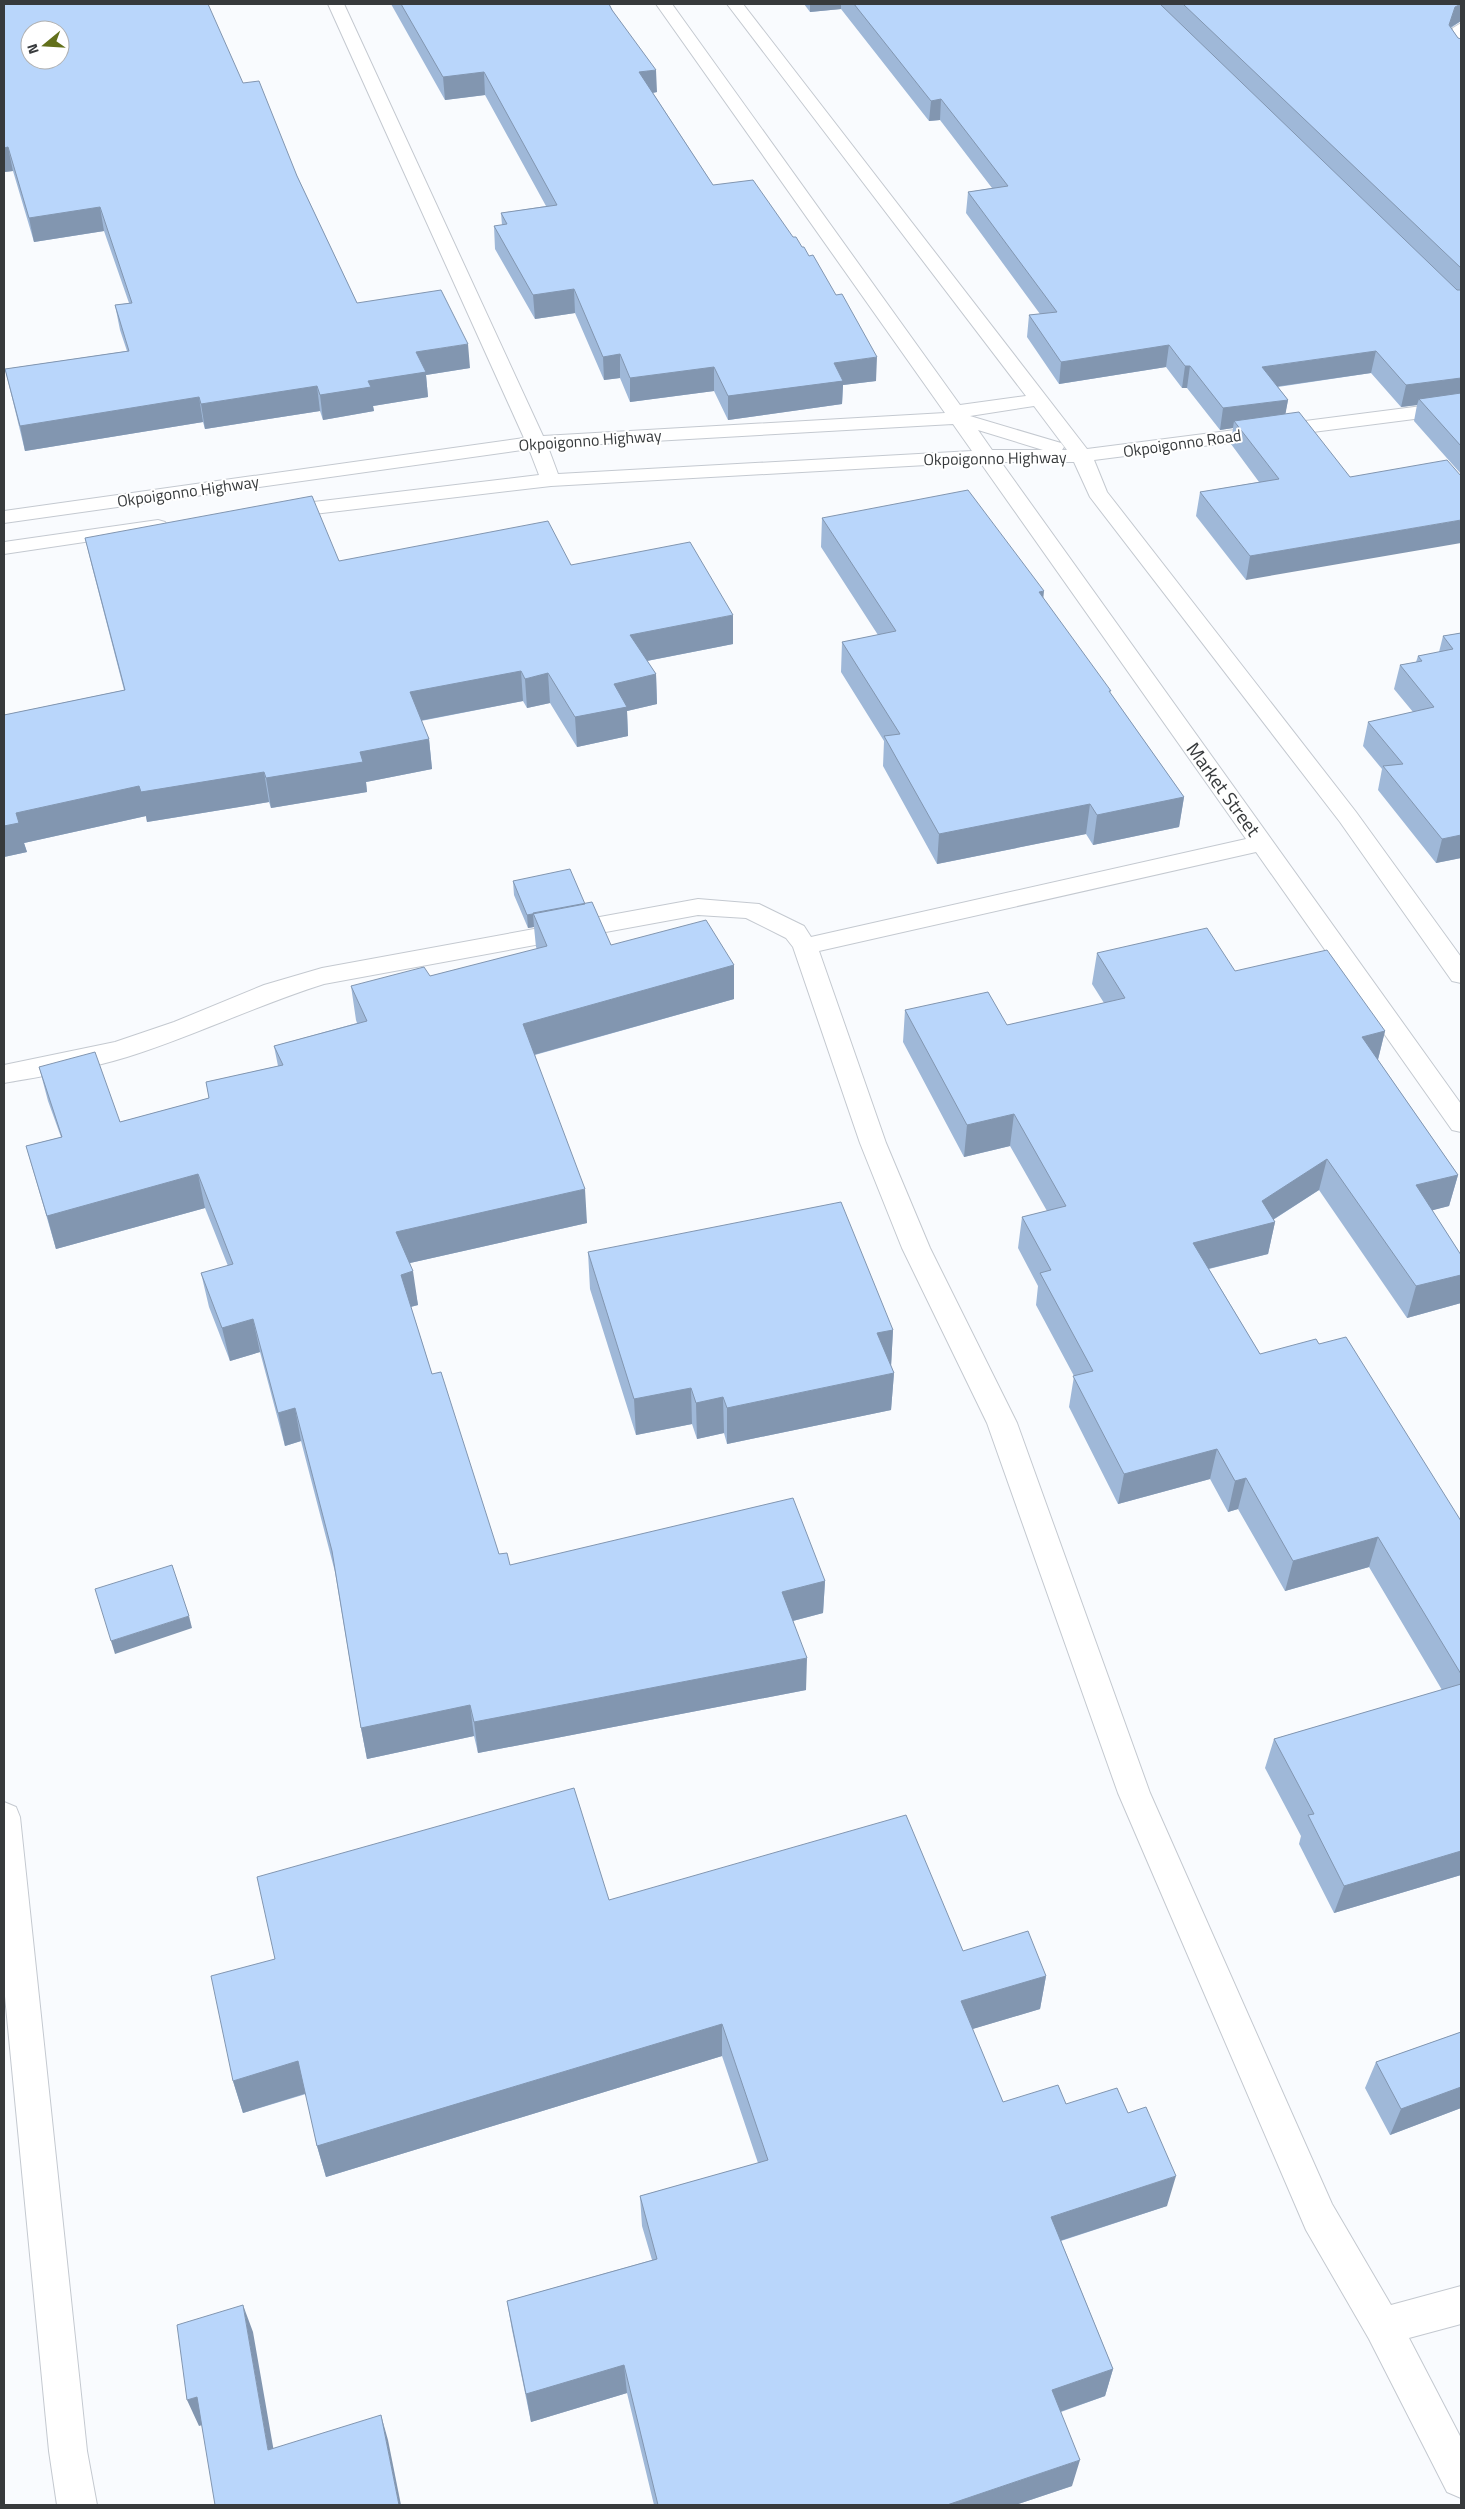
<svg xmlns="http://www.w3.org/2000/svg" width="1465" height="2509" font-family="'Titillium Web',sans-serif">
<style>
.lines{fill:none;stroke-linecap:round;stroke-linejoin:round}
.minor-casing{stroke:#c4c9d0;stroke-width:2}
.minor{fill:#fff;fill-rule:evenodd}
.wall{fill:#9fb8d8}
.shaded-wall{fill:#8296b0}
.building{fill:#b9d6fb;stroke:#8296b0;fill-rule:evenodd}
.labels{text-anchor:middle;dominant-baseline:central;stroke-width:4;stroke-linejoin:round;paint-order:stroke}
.far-street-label{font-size:16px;fill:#373a3c;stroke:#fff}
.street-label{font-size:19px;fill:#373a3c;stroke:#fff}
</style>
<rect width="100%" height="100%" fill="#f9fbfe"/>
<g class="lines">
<defs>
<path id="minor" d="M328 4H344L543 436 945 413 656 4H672L960 405 1026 396 727 4H743L1087 449 1461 401V413L1094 460 1107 492 1356 812 1461 957V983L1452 981 1340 822 1090 497 1074 462H1001L1461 1104V1132L1452 1130 1256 852 819 951 886 1143 930 1248 1017 1423 1150 1793 1332 2204 1391 2305 1461 2286V2324L1409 2338 1461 2438V2498L1447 2492 1369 2339 1306 2230 1118 1793 987 1423 902 1248 860 1143 793 947 786 938 746 918 698 915 324 984C257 1005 194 1036 127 1057 88 1069 44 1076 4 1083V1065L115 1042 174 1022 264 985 322 968 698 899 759 904 804 926 811 937 1246 839 980 462 551 486 280 518 273 516 270 512 273 508 280 506 539 475 529 449 4 523V511L524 438ZM1034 406 1067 450H1062L1064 447 1061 443 970 416ZM953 424 972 451 558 474 548 447ZM978 430 1043 450H992Z
M1461 23V59L1455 57 1447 46 1453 28Z
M158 520 165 522 168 526 165 530 4 554V542Z
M4 1802 16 1807 20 1817 87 2451 97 2505H57L49 2451 4 1986Z"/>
</defs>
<use href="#minor" class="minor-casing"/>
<use href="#minor" class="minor"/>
</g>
<path class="wall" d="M4 4 243 83 297 176 357 303 470 368 426 375 428 397 373 406 374 411 323 420 320 411 205 429 203 422 25 451 5 369 127 351 120 330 115 305 129 303 104 231 34 242 13 171 4 172Z
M391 4H609L657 92 653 93 713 185 876 381 843 385 842 404 728 420 714 391 630 402 620 378 604 380 575 313 535 319 495 249 494 226 502 225 501 213 546 206 485 95 445 100Z
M804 4H1461V21L1451 28 1458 38 1461 39V474L1414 421 1417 405 1401 407 1371 373 1278 387 1288 400 1285 414 1350 477 1246 580 1196 516 1200 492 1259 482 1231 444 1233 428 1220 430 1187 388H1182L1166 367 1059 384 1027 337 1029 315 1040 314 966 213 968 192 992 188 940 120 929 121 841 9 810 12Z
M822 518 1043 598 1184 797 1179 827 1093 845 1086 834 937 864 883 766 884 741 841 672 842 642 878 635 821 547Z
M85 538 339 561 571 565 733 644 647 661 656 674 657 704 627 711 628 736 577 747 550 703 527 708 523 701 421 721 429 739 432 769 366 782 367 792 271 808 269 802 147 822 146 816 24 843 27 852 4 857V715L124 690 92 567Z
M1461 633V858L1436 863 1378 790 1382 769 1363 746 1368 722 1413 712 1394 689 1400 665 1416 662 1418 656 1439 652 1443 636Z
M513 881 585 904 611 945 734 965V999L535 1055 587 1223 410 1263 418 1305 411 1307 432 1374 499 1554 510 1565 825 1581 823 1613 793 1621 806 1690 478 1753 474 1736 367 1759 361 1728 335 1572 301 1441 285 1446 260 1352 230 1361 209 1307 201 1273 228 1266 205 1208 56 1249 26 1146 61 1137 48 1101 39 1067 120 1122 209 1098 206 1082 278 1066 274 1046 357 1023 356 1020 351 986 430 976 537 949 536 947 534 927 528 928 514 895Z
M1097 953 1235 971 1385 1031 1378 1060 1458 1175 1449 1206 1432 1210 1461 1255V1303L1407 1318 1319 1190 1273 1220 1275 1222 1268 1254 1209 1269 1260 1354 1319 1344 1461 1521V1875L1334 1913 1299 1844 1301 1836 1265 1768 1274 1739 1442 1690 1369 1567 1285 1591 1238 1509 1228 1512 1210 1479 1118 1504 1069 1407 1074 1376 1036 1305 1038 1286 1018 1248 1022 1217 1047 1211 1010 1146 964 1157 903 1042 905 1010 1007 1025 1104 1003 1092 984Z
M588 1252 893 1330 891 1366 894 1373 891 1410 727 1444 724 1433 697 1439 692 1424 636 1435 590 1289Z
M609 1900 963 1951 1046 1976 1040 2009 972 2029 1003 2102 1066 2104 1167 2206 1061 2241 1113 2369 1105 2396 1061 2412 1072 2486 1015 2505H654L627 2393 531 2422 512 2330 507 2301 652 2260 642 2226 640 2196 758 2163 722 2056 326 2177 317 2146 306 2094 243 2113 233 2081Z
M1461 2032V2108L1390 2135 1365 2088 1376 2062Z"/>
<path class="shaded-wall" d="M810 4H841V9L810 12Z
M1461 4V21L1451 27 1445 45 1449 25 1455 7Z
M656 70 657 92 640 95 639 72Z
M484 72 485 95 445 100 443 77Z
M941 99 940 120 929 121 931 101Z
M8 147 13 171 4 172V148Z
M100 207 104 231 34 242 29 218Z
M574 289 575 313 535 319 533 295Z
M468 344 470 368 426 375 428 397 373 406 374 411 323 420 320 395 368 381 416 352Z
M1169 345 1166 367 1059 384 1061 362Z
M1376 351 1371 373 1259 389 1262 367Z
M620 354V378L604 380 603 357Z
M877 357 876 381 843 385 842 404 728 420V396L834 363Z
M1185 366H1190L1187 388H1182Z
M714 367V391L630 402V378Z
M1461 378V400L1419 399 1417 405 1401 407 1406 385Z
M317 386 320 411 205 429 201 404Z
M199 397 203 422 25 451 20 426Z
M1288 400 1284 422 1234 421 1233 428 1220 430 1223 408Z
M1461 520V543L1246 580 1250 556Z
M1044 591 1041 621 1039 592Z
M733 615V644L631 664 630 635Z
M521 671 523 701 413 722 410 692Z
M548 673 550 703 527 708 525 679Z
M656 674 657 704 627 711 628 736 577 747 575 717 614 684Z
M429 739 432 769 366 782 367 792 271 808 266 778 360 752Z
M264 772 269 802 147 822 146 816 24 843 27 852 4 857V826L16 813 139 786Z
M1184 797 1179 827 1093 845 1097 815Z
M1090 804 1086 834 937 864 939 834Z
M1461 835V858L1436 863 1442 839Z
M533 913 534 927 528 928 527 915Z
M734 965V999L526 1057 523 1024Z
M1385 1031 1377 1063 1362 1037Z
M1014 1114 1010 1146 964 1157 967 1125Z
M1327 1159 1319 1190 1266 1224 1275 1222 1268 1254 1187 1274 1193 1243 1262 1201Z
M198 1174 205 1208 56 1249 47 1216Z
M1458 1175 1449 1206 1407 1217 1416 1185Z
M585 1189 587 1223 401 1265 396 1232Z
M413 1271 418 1305 406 1308 401 1275Z
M1461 1275V1303L1407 1318 1416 1286Z
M253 1319 260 1352 230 1361 222 1328Z
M893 1330 891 1367 877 1333Z
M894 1373 891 1410 727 1444V1408Z
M691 1388 692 1424 636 1435 634 1399Z
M723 1397 724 1433 697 1439 696 1403Z
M295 1408 301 1441 285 1446 278 1413Z
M1217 1449 1210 1479 1118 1504 1124 1474Z
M1246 1478 1238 1509 1228 1512 1235 1481Z
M1378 1537 1369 1567 1285 1591 1293 1561Z
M825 1581 823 1613 781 1624 782 1592Z
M189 1616 192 1628 115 1654 111 1641Z
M807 1658 806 1690 478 1753 474 1722Z
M470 1705 474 1736 367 1759 361 1728Z
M1461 1851V1875L1334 1913 1344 1886Z
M1046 1976 1040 2009 956 2034 961 2001Z
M722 2024V2056L326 2177 317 2146Z
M298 2061 307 2093 243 2113 233 2081Z
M1461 2087V2108L1390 2135 1401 2109Z
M1176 2176 1167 2206 1044 2246 1051 2217Z
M243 2305 253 2332 278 2475 268 2450Z
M624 2365 627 2393 531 2422 526 2394Z
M1113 2369 1105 2396 1045 2417 1052 2390Z
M197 2397 209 2423 199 2426 187 2400Z
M381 2415 388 2440 401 2505H399Z
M1080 2460 1072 2486 1015 2505H947Z"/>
<path class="building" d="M4 4H208L243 83 259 81 297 176 357 303 441 290 468 344 416 352 426 372 368 381 371 387 320 395 317 386 201 404 199 397 20 426 5 369 129 351 115 305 132 303 100 207 29 218 8 147 4 148ZM30 30H60V60H30Z
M401 4H609L612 10 656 70 639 72 713 185 753 180 793 237H796L802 247H804L809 256 813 255 836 295 842 294 877 357 834 363 843 381 728 396 714 367 630 378 620 354 603 357 574 289 533 295 494 226 507 224 501 213 557 205 484 72 443 77Z
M854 4H1160L1457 290H1461V378L1406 385 1376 351 1262 367 1288 400 1223 408 1190 366H1185L1169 345 1061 362 1029 315 1057 312 968 192 1008 186 941 99 931 101Z
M1183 4H1461L1455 7 1449 25 1458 38 1461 39V268Z
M1461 393V446L1419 399Z
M1299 412 1350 477 1447 460 1461 476V520L1250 556 1200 492 1279 479 1234 421Z
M968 490 1044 591 1039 592 1111 691H1109L1184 797 1097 815 1090 804 939 834 884 736 900 734 842 642 896 631 822 518Z
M312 496 339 561 548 521 571 565 690 542 733 615 630 635 656 674 614 684 627 707 575 717 548 673 525 679 521 671 410 692 429 739 360 752 363 762 266 778 264 772 141 792 139 786 16 813 19 823 4 826V715L125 690 85 538Z
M1461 633V835L1442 839 1383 766 1403 764 1368 722 1434 707 1400 665 1422 661 1418 656 1453 649 1443 636Z
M570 869 585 904 527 915 513 881Z
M592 902 611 945 706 920 734 965 523 1024 585 1189 396 1232 413 1271 401 1275 432 1374 441 1372 499 1554 507 1553 510 1565 793 1498 825 1581 782 1592 807 1658 474 1722 470 1705 361 1728 332 1551 295 1408 278 1413 253 1319 222 1328 201 1273 233 1264 198 1174 47 1216 26 1146 62 1137 39 1067 95 1052 120 1122 209 1098 206 1082 283 1065 274 1046 367 1021 351 986 424 967 430 976 547 946 533 913Z
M1207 928 1235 971 1327 950 1385 1031 1362 1037 1458 1175 1416 1185 1461 1255V1275L1416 1286 1327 1159 1262 1201 1275 1222 1193 1243 1260 1354 1316 1339 1319 1344 1346 1337 1461 1521V1674L1378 1537 1293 1561 1246 1478 1235 1481 1217 1449 1124 1474 1073 1376 1093 1371 1040 1273 1051 1270 1022 1217 1066 1206 1014 1114 967 1125 905 1010 988 992 1007 1025 1125 998 1097 953Z
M841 1202 893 1330 877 1333 894 1373 727 1408 723 1397 696 1403 691 1388 634 1399 588 1252Z
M172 1565 189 1616 111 1641 95 1589Z
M1461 1684V1851L1344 1886 1308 1815 1314 1814 1274 1739Z
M574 1788 609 1900 906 1815 963 1951 1028 1931 1046 1976 961 2001 1003 2102 1058 2085 1066 2104 1117 2088 1128 2113 1146 2107 1176 2176 1051 2217 1113 2369 1052 2390 1080 2460 947 2505H658L624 2365 526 2394 507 2301 657 2259 640 2196 768 2160 722 2024 317 2146 298 2061 233 2081 211 1976 275 1959 257 1877Z
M1461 2032V2087L1401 2109 1376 2062Z
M243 2305 268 2450 381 2415 399 2505H215L197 2397 187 2400 177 2325Z"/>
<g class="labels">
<g class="far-street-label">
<text transform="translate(590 440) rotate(-4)">Okpoigonno Highway</text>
<text transform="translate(1182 443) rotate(-8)">Okpoigonno Road</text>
<text transform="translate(995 458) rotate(-1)">Okpoigonno Highway</text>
<text transform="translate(188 491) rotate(-8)">Okpoigonno Highway</text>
</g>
<g class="street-label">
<text transform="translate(1224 789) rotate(54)">Market Street</text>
</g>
</g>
<rect width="1465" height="2509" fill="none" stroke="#373a3c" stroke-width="10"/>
<g transform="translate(45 45) rotate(252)"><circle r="24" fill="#ffffff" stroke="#afb0b1"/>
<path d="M0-4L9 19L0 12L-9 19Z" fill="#62701b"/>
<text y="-8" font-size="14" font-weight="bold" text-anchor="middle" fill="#373a3c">N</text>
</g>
</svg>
